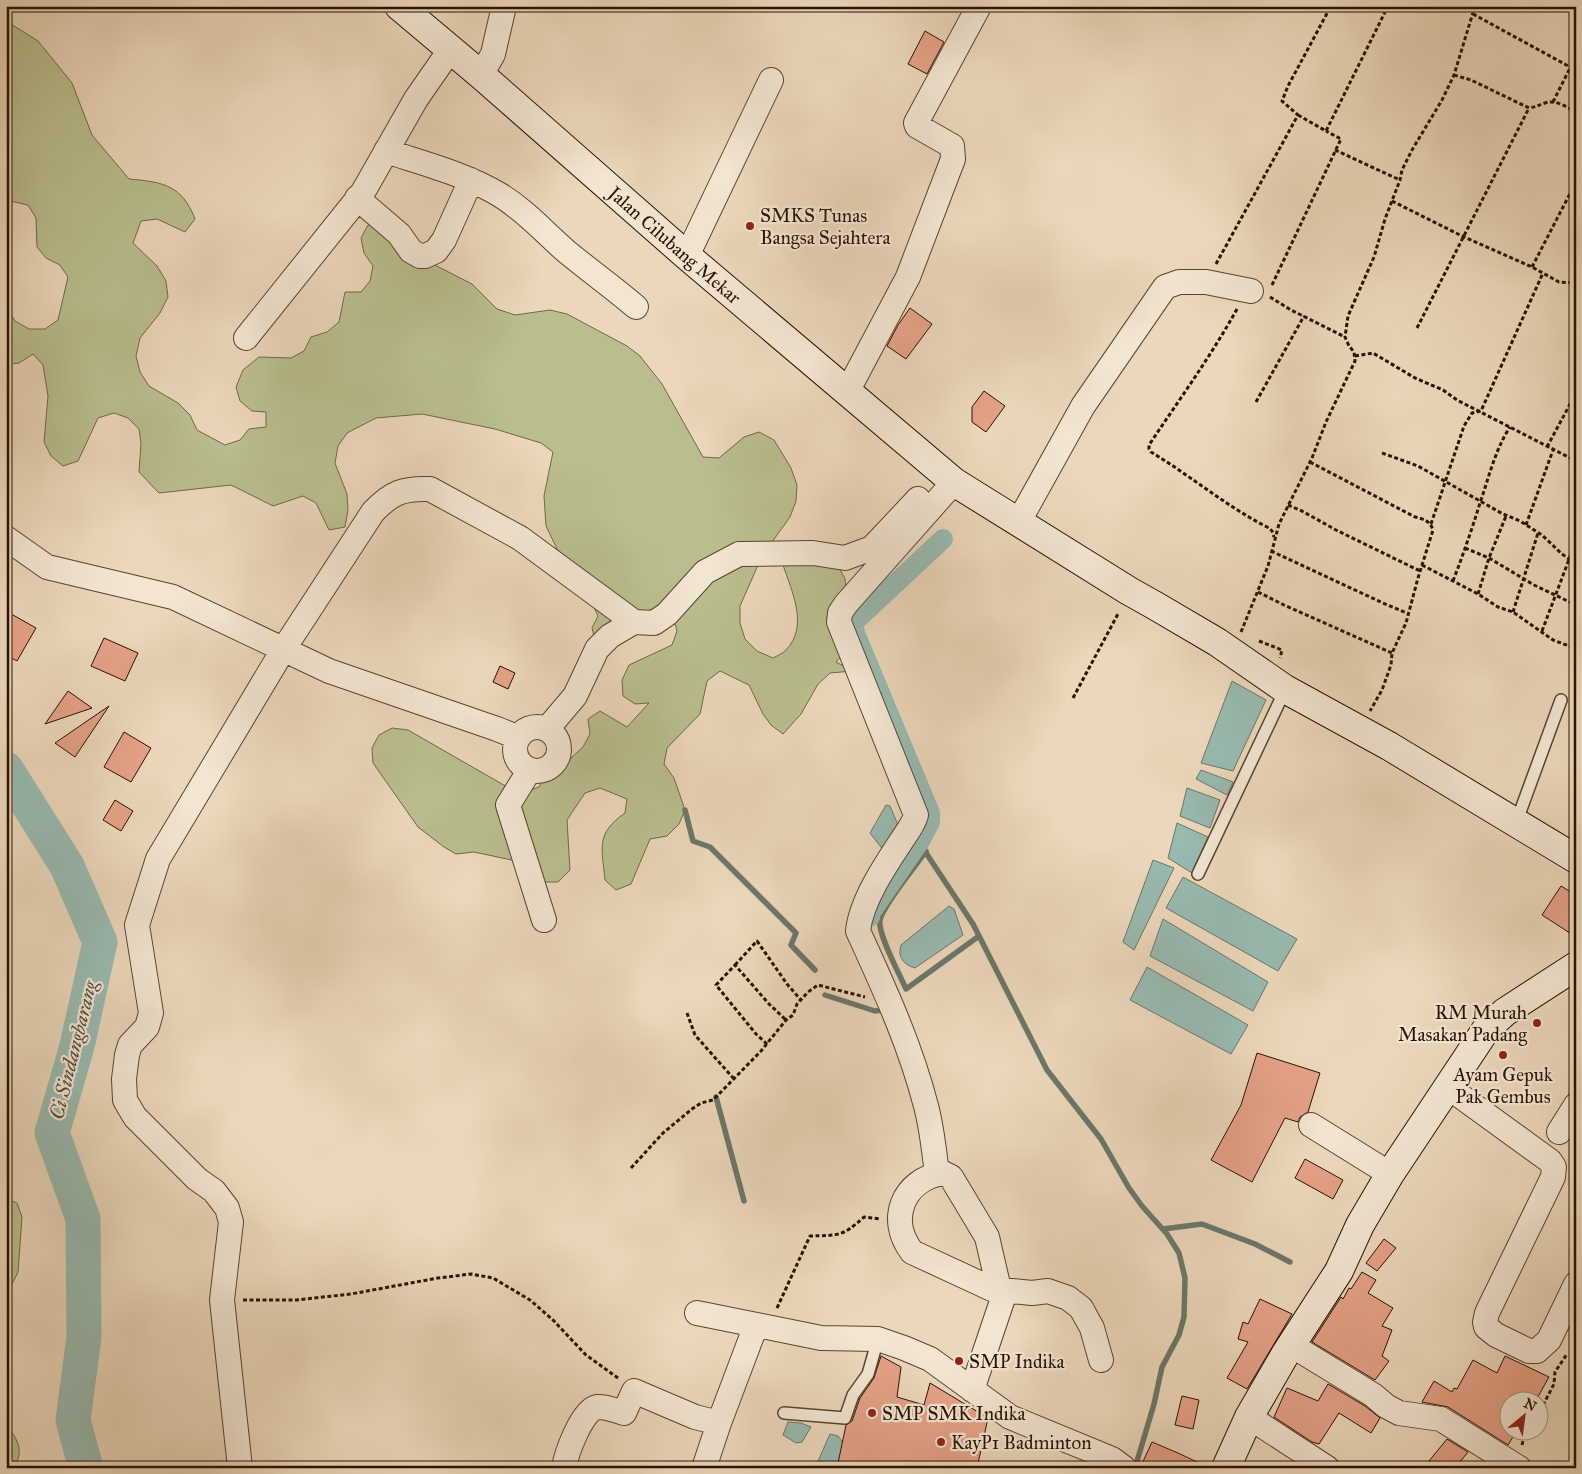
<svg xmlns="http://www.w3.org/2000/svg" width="1582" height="1474" font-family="'IM FELL Great Primer',serif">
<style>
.green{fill:#babe8e;stroke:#716848}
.water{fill:#98bab0;stroke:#6b776a}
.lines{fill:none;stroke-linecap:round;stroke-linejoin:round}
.stream{stroke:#6b776a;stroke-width:5.5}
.canal{stroke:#98bab0;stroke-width:20}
.river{stroke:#98bab0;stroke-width:35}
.building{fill:#e5a186;stroke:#281301}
.lane-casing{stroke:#59442f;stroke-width:14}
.street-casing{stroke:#59442f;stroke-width:26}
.secondary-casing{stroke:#281301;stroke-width:30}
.path{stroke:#281301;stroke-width:3;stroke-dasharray:4 2.5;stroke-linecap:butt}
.lane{stroke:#f2e5d2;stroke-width:11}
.street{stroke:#f2e5d2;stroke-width:24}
.secondary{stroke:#f2e5d2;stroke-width:28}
.poi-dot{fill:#8f2418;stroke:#f2e5d2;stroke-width:2}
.labels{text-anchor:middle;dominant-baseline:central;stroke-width:4.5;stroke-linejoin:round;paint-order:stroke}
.poi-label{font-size:19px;fill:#281301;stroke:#f2e5d2;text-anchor:start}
.street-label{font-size:19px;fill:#281301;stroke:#f2e5d2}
.water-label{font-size:20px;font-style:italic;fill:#4f4d3e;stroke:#f2e5d2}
</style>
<rect width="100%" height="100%" fill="#ebd7ba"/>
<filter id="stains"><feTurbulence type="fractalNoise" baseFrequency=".004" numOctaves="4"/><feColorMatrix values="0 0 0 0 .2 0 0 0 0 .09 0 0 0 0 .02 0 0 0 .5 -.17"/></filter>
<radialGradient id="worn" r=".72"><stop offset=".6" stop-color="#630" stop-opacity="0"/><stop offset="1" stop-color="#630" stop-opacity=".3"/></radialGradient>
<path class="green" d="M6 21 38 41 72 83 92 135 129 179C163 182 182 185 195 219L185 232 157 219 141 221 133 243 157 266 166 281 168 297 160 313 140 338 136 356 140 372 149 386 178 403 190 415 197 430 225 445 240 440 249 429 266 427V412L252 411 240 401 236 387 243 370 259 357 291 358 304 351 311 337 327 332 339 322 345 292H361L370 281 373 266 364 253 361 238 368 225 385 224 421 258 472 284 497 309 515 315 550 310 567 314 627 346 640 356 662 384 703 457 719 458 744 437 759 432 774 440 791 468 797 485 796 501 790 517 762 556 740 606V623L745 639 757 651 773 658C777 656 783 653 786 650 809 626 792 592 783 565L790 553 837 564 845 579 847 596 860 616 853 623C857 644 849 648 836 662L853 671 830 673 818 684 801 714 783 734 771 725 763 714 749 685 720 671 707 681 700 714 667 748 664 764 674 778 685 810 679 824 667 836 650 839 631 884 616 890 605 880C602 848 595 834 625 813L627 799 600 788 585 793 567 820 570 870 558 882H543L521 862 474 852 456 854 444 847 418 827 373 763 372 748 379 735 392 728 408 730 509 788 525 792 539 787 546 774 560 768 583 747 590 734 588 719 600 711 627 727 649 703 635 704 623 696 622 680 629 665 672 645 677 631 673 617 596 644 592 628 598 616 585 588 559 553 546 526 544 496 553 452 541 443 495 429 422 414 376 418 347 433 338 446 335 463 347 494 348 510 345 527 329 530 316 503 303 496 273 506 231 485 159 493 139 472 141 443 139 429 128 418 114 413 98 418 78 461 63 466 51 456 44 442 48 396 43 365 33 354 19 363 6 365V306L15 321 29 329H45L58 320 68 277 60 265 46 258 37 247 36 218 28 205 6 200Z
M6 1198 17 1203 22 1217 18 1272 6 1296Z
M6 1423C17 1440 25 1449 14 1468H6Z"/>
<path class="water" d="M1232 681 1266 700 1233 771 1201 763Z
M1201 770 1233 782 1227 795 1196 779Z
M1187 788 1220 800 1210 828 1180 816Z
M886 805 890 806 904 839 888 856 870 833Z
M1177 823 1208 837 1192 873 1168 858Z
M1153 860 1174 868 1134 950 1123 942Z
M1183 877 1297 939 1278 971 1166 908Z
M949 906 954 909 963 935 915 968C904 965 897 957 901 945Z
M1163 919 1268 982 1253 1011 1150 956Z
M1147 967 1248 1025 1231 1054 1130 1000Z
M788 1422 801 1423 811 1427 802 1442 796 1443 783 1435Z
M830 1434 838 1436 848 1449 839 1468H815Z"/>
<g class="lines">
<path class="stream" d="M685 810 693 841 710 847 796 933 791 945 815 970
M915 832 928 856 973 924 1047 1070 1101 1139 1129 1188 1142 1206 1167 1234 1179 1253 1185 1278 1184 1317 1179 1335 1162 1367 1154 1404 1135 1468
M926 851C916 866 883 905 880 920 877 933 900 975 906 989L979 936
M825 995 875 1011 883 1010 885 1007
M716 1097 744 1201
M1163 1229 1202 1224 1255 1244 1290 1262"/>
<path class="canal" d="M870 917 871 912 920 841 930 822V813L855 633 853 623 943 539"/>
<path class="river" d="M6 769 67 866 100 942 77 1046 52 1133 83 1219 84 1337 73 1420 86 1468"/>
</g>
<path class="building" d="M925 31 944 42 927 74 908 64Z
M910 308 932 324 906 359 887 346 898 325Z
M984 391 1005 406 986 432 972 422V407Z
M6 611 36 628 17 661 6 655Z
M104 638 138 653 125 681 91 666Z
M500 666 515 673 508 689 493 682Z
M68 691 92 708 45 724Z
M109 706 75 757 55 743Z
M124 732 151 748 131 782 104 767Z
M115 800 133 811 121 831 103 820Z
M1561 886 1576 895V937L1542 915Z
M1257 1053 1320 1073 1308 1112 1300 1117 1298 1122 1285 1118 1252 1182 1211 1160 1241 1105Z
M1305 1159 1343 1180 1333 1199 1295 1178Z
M1384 1239 1396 1248 1377 1271 1366 1263Z
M1362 1272 1376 1280 1368 1293 1393 1308 1382 1326 1392 1330 1382 1356 1389 1361 1375 1380 1312 1342 1341 1297 1343 1299 1349 1288 1351 1289Z
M1260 1299 1292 1314 1247 1389 1227 1378 1248 1342 1238 1339 1243 1322 1248 1324Z
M881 1356 901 1367 897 1397 924 1405 930 1383 988 1418 977 1468H837L846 1425 852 1421 860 1398 874 1378Z
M1505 1356 1549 1377 1535 1402H1510V1432H1516L1508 1445 1448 1407 1422 1402 1434 1381 1452 1392 1454 1388 1457 1389 1473 1360 1497 1373Z
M1328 1384 1365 1406 1380 1418 1371 1433 1339 1413 1319 1444 1312 1442 1274 1417 1287 1388 1318 1401Z
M1182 1396 1199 1400 1193 1429 1175 1425Z
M1447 1439 1468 1452 1455 1468H1437L1429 1461Z
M1152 1442 1178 1453 1210 1468H1140Z"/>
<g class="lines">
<defs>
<path id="lane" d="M1516 823 1561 700
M1198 874 1286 688
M784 1413 845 1418 853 1395 868 1374 878 1339"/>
<path id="street" d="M481 75 493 54 504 6
M386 151C425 164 465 174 500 195 526 211 545 233 567 252 590 271 614 288 636 307
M357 198 399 234 411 251 420 256H425L436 251 444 240 471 180
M687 256 771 80
M246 338 363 192 416 99 450 50
M847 392 908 277 953 159 952 146 917 126 916 123 979 6
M1018 523 1083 406 1165 287 1179 282H1206L1251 291
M6 538 47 567 173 597 329 671 497 729 517 737
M515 749a22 22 0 1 1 44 0a22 22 0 1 1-44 0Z
M547 729 575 696 597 649 610 636 634 622 654 623 667 614 705 572 739 554 813 553 845 558 872 548 918 499
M529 771 508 805 544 920
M1448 1087 1550 1161 1554 1167 1553 1177 1487 1313 1485 1322 1486 1327 1496 1335 1529 1351H1537L1549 1340 1576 1284
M1311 1125 1390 1174
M1559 1132 1576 1105
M937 1174C934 1151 932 1128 926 1106 910 1044 884 988 858 931 861 902 884 867 900 843 906 833 913 826 916 815L839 622 840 613 846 604 954 482
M999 1289 987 1237 951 1177 943 1173C903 1180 887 1219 912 1252L992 1289 1032 1293 1048 1291 1068 1298 1081 1308 1092 1328 1101 1360
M697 1313 821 1338 878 1339 904 1348 930 1359 1010 1417 1112 1459 1124 1468
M1291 1345 1373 1395 1386 1406 1399 1413 1441 1419 1519 1468
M972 1390 1002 1301
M1249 1417 1327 1468
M240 1468 222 1300 231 1222 227 1208 214 1191 197 1179 135 1117 125 1100 124 1079 127 1055 130 1045 147 1027 151 1013 137 925 158 859 283 650 373 512C392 492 404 488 430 489L520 538 634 622
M564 1468C566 1454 582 1410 597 1407 606 1406 616 1411 624 1413L634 1391 695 1417 719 1423
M704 1468 719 1423 756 1325"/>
<g id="secondary">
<path id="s1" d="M399 6 481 75 687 256 954 482 1129 591 1154 605 1217 642 1285 689 1389 746 1576 859"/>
<path d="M1226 1468 1249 1417 1286 1353 1339 1271 1360 1225 1390 1174 1487 1028 1505 1012 1576 966"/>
</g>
</defs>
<use href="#lane" class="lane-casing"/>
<use href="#street" class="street-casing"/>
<use href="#secondary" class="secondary-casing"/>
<path class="path" d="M1473 14 1570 67
M1454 75 1471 80 1529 108C1536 107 1539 105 1545 103 1555 99 1567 107 1576 112
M1553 102 1576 56
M1298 115 1326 131 1388 6
M1335 150 1400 180
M1392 201 1464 237 1532 267 1559 282 1576 283
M1216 264 1298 115 1282 101 1288 86 1331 6
M1532 267 1576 182
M1272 285 1341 139 1326 131
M1270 297 1291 310 1345 337
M1237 309C1211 356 1179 400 1149 445V449L1151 452C1191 476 1227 507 1269 528L1272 531 1274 537
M1417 328 1529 108
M1355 356 1373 353 1415 378 1443 390 1457 400 1576 461
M1256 402 1304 316
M1547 447 1576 393
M1382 453 1418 466 1503 514 1520 521 1542 535 1562 554 1576 564
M1310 462 1415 517C1424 519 1430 521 1433 530L1418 578 1406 623 1392 653 1391 665 1382 690 1370 711
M1288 505 1302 511 1336 530 1420 571
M1431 524 1464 426 1472 413 1481 411 1543 273
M1526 525 1553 450
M1465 548 1489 558 1534 585 1576 605
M1271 551 1383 603 1409 614
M1422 565 1478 594 1498 607 1513 612 1553 640 1572 647
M1453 581C1463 555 1472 529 1480 503 1489 477 1495 450 1510 427
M1258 592 1284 605 1392 653
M1478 594 1489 558 1506 516
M1513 612 1538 533
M1542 631 1576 541
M1241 632 1268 566 1279 524 1312 458 1326 422 1355 361 1354 352 1349 346 1345 337 1348 316 1374 257 1385 219 1400 180 1402 170 1412 150 1442 100 1454 75 1475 6
M1259 641 1282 650 1280 658
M1073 698 1119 612
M735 965 757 941 787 984 801 1000
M687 1013 695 1035 734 1079
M767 1044 756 1034 716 985 735 965 769 1004 786 1020
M631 1168 663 1133 692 1109 701 1103 713 1100 718 1095 761 1051 786 1020 793 1015 797 1004 808 992 818 985 865 997
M243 1300H296L351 1294 438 1278 471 1274 493 1278 530 1300 553 1320 586 1355 618 1378
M777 1308 810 1236C839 1235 842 1237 864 1217L881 1219
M1571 1348 1576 1340
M1540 1411 1554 1384 1555 1372 1567 1354
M1522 1445 1525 1432"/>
<use href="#lane" class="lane"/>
<use href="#street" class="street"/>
<use href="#secondary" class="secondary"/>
</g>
<g class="poi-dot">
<circle cx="750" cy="226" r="5"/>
<circle cx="1537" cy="1023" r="5"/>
<circle cx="1503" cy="1055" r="5"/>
<circle cx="959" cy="1361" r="5"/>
<circle cx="872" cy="1413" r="5"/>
<circle cx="941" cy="1442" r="5"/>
</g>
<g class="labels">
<g class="poi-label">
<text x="760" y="215">SMKS Tunas<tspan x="760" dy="22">Bangsa Sejahtera</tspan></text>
<text x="1527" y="1012" text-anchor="end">RM Murah<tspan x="1527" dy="22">Masakan Padang</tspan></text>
<text x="1503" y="1074" text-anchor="middle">Ayam Gepuk<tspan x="1503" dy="22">Pak Gembus</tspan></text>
<text x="969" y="1361">SMP Indika</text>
<text x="882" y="1413">SMP SMK Indika</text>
<text x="951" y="1442">KayP1 Badminton</text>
</g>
<g class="street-label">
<text stroke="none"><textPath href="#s1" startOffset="365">Jalan Cilubang Mekar</textPath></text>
</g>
<g class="water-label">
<text transform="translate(73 1050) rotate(-76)">Ci Sindangbarang</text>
</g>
</g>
<rect width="1582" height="1474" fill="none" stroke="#ebd7ba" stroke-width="25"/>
<rect x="8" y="8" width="1567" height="1459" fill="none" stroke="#281301" stroke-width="2.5"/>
<rect x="12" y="12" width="1557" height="1449" fill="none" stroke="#281301"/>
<g transform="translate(1524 1416) rotate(29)"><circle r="24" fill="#f2e5d2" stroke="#a1917e"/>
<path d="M0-4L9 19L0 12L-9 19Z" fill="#8f2418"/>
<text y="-8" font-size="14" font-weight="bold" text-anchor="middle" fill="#281301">N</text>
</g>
<rect width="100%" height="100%" filter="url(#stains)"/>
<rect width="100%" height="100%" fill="url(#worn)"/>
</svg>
